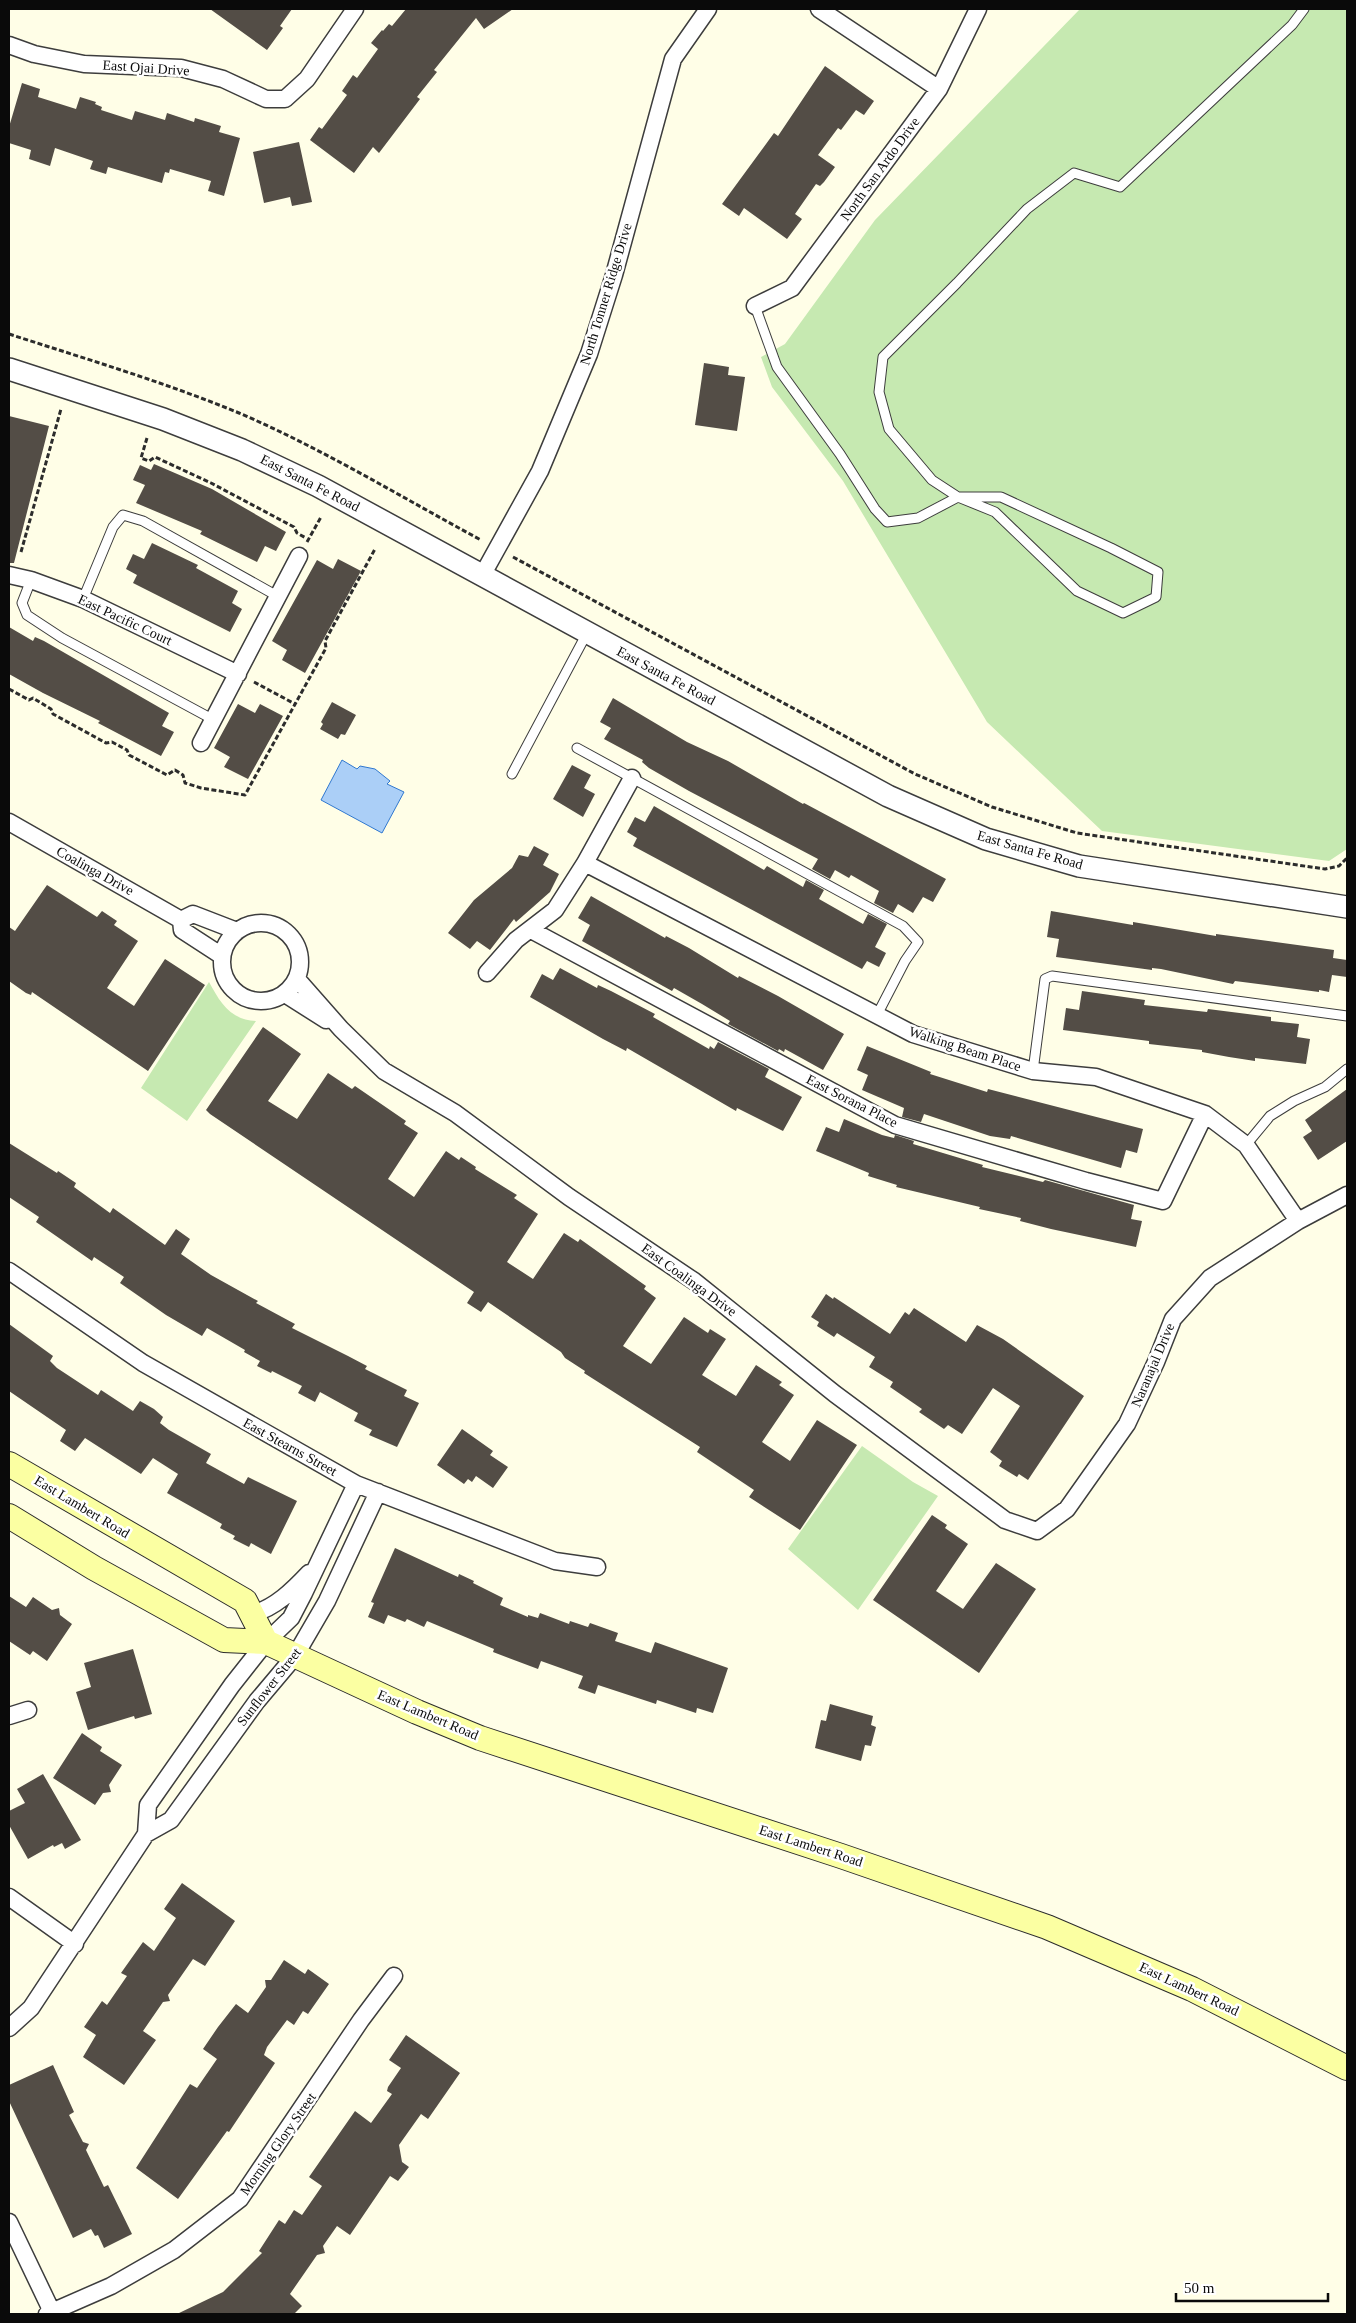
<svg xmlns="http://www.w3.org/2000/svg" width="1356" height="2323" font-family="'Times New Roman',serif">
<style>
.green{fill:#c6e9b1}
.water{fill:#abcff7;stroke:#3078d0}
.building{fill:#534d46}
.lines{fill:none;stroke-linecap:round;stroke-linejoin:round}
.service-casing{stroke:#3d3d3d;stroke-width:11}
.minor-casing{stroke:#3d3d3d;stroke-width:19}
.tertiary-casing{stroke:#3d3d3d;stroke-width:24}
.secondary-casing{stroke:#2c2c2c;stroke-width:26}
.path{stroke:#2c2c2c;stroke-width:3;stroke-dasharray:5 2.5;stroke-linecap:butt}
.service{stroke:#fff;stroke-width:9}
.minor{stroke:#fff;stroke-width:16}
.tertiary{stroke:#fff;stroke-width:21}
.secondary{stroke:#fbffa2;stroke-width:24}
.labels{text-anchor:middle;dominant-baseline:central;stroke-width:5;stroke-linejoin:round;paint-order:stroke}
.street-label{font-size:14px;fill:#0a0a0a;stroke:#fff}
</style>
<rect width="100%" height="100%" fill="#fffee7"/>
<path class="green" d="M1080 9H1347V849L1329 861 1102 831 987 722 843 481 772 387 761 357 785 344 875 220Z
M209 982C220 1002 230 1020 256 1021L187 1121 141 1088Z
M862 1446 913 1482 938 1496 858 1610 788 1549Z"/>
<path class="water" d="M342 760 357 769 360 766 375 769 390 781 387 784 404 792 382 833 321 800Z"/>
<path class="building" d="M210 9H292L280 26 283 28 267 50Z
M406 9H513L484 29 476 18 434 70 437 72 417 97 420 99 379 153 373 147 354 173 310 140 319 127 322 129 347 95 342 91 353 75 357 78 378 49 371 43 382 30 383 31 389 24 392 26Z
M825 66 874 101 864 115 856 110 841 130 838 128 818 155 835 167 824 182 820 186 816 184 795 214 802 219 787 239 744 208 739 216 722 204 774 133 778 136Z
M22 83 40 89 38 97 76 109 80 97 96 102 95 104 102 107 101 110 132 120 135 111 165 120 167 113 194 122 195 118 221 126 219 132 240 138 224 196 208 191 211 181 170 169 169 173 165 172 162 183 108 167 106 174 90 169 93 161 55 148 50 166 29 159 31 150 9 143V127Z
M299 142 312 202 292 206 290 197 264 203 253 152Z
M704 363 729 367 728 375 745 377 737 431 695 425Z
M9 416 49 426 14 563H9Z
M154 464 212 489 286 532 276 551 265 546 257 562 200 534 202 531 136 503 145 485 133 480 140 465 151 470Z
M152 543 198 565 196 568 238 591 232 603 242 609 230 632 133 583 137 575 126 569 133 554 144 559Z
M338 559 361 571 305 673 282 660 287 650 272 641 317 560 333 569Z
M9 627 33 641 35 637 44 641 169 713 162 726 174 732 161 756 98 723 100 721 43 693 9 674Z
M613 698 687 742 728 761 803 804 804 803 946 879 933 902 923 897 913 913 898 904 893 913 874 903 879 891 851 875 849 878 835 870 830 879 812 869 818 859 689 791 649 768 642 762 643 760 604 739 611 728 600 722Z
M332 702 356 715 345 735 341 734 338 739 320 729 323 724 321 722Z
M238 704 255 713 260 704 283 716 248 779 224 767 230 757 214 748Z
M572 765 591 775 584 788 595 794 583 817 553 799Z
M654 806 764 870 767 866 803 887 806 880 824 890 819 899 863 924 868 914 887 924 875 947 886 953 879 967 867 961 862 969 633 846 637 838 627 832 635 817 645 822Z
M534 846 549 854 543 865 559 874 550 892 516 922 514 919 490 950 477 941 470 949 448 933 474 900 512 868 519 855 528 857Z
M47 885 97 917 102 911 117 921 114 925 138 941 107 988 134 1006 165 959 205 985 148 1071 32 992 31 995 26 993 9 981V927L15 931Z
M591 896 665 938 666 936 689 948 738 978 739 976 778 996 844 1034 823 1070 785 1049 784 1052 779 1049 778 1051 728 1024 730 1021 702 1004 674 988 672 991 582 941 590 925 578 918Z
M1051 911 1133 925V922L1216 936V934L1334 950 1333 958 1347 960V977L1332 975 1329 992 1319 990V992L1235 981 1233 984 1161 969 1152 968V970L1056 957 1059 939 1047 937Z
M560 968 597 988 598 985 611 991 655 1014 653 1017 709 1049 710 1046 714 1049 718 1042 769 1069 765 1077 802 1097 783 1131 737 1108 736 1111 627 1048 626 1051 603 1039 530 997 542 974 553 980Z
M1082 991 1145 1000 1144 1005 1207 1012 1208 1009 1271 1017V1021L1299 1024 1297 1037 1310 1039 1306 1064 1255 1058V1061L1229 1057 1202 1052V1050L1149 1044V1041L1063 1030 1066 1008 1079 1010Z
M263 1027 301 1054 268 1101 297 1119 328 1073 352 1089 355 1086 406 1121 404 1124 418 1133 388 1179 414 1197 446 1151 459 1160 461 1157 476 1167 475 1169 517 1195 514 1198 538 1214 507 1262 533 1279 564 1233 578 1242 580 1239 646 1286 644 1289 656 1298 623 1346 651 1364 684 1317 708 1333 710 1329 726 1339 702 1375 736 1396 756 1365 782 1382 779 1385 794 1395 762 1442 790 1461 817 1420 857 1445 800 1530 749 1497 754 1490 697 1452 700 1447 584 1373 585 1371 565 1358 561 1352 488 1302 481 1312 467 1303 474 1292 210 1114 206 1110Z
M867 1046 931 1072 930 1074 987 1092 988 1089 1143 1129 1137 1153 1126 1150 1121 1168 1011 1136 1010 1139 990 1136 924 1114 921 1122 902 1117 904 1108 862 1090 868 1075 857 1070Z
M1347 1089V1141L1318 1160 1303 1137 1312 1131 1305 1120Z
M844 1119 882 1135 894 1138 895 1135 914 1141 913 1144 983 1165 982 1167 1043 1182 1045 1180 1134 1205 1131 1219 1142 1221 1136 1247 1051 1229 1020 1221 1021 1218 979 1209 980 1207 896 1187 897 1185 868 1176 869 1173 816 1151 826 1127 839 1132Z
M9 1143 57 1173 58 1171 76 1183 74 1187 110 1213 113 1208 165 1245 176 1229 190 1239 181 1254 211 1275 258 1301 256 1303 295 1324 292 1328 348 1356 367 1366 365 1369 407 1390 404 1396 419 1403 397 1447 369 1435 372 1430 354 1421 358 1413 320 1392 315 1402 298 1393 302 1386 272 1371 271 1373 257 1366 260 1361 244 1352 245 1350 207 1328 202 1336 166 1315 120 1283 124 1277 94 1257 92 1261 36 1222 39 1217 9 1197Z
M826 1294 833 1299 834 1297 890 1334 905 1312 909 1315 914 1308 966 1342 977 1325 1003 1339 1084 1396 1028 1480 1019 1474 1017 1477 999 1466 1002 1461 990 1452 1020 1406 993 1388 962 1434 948 1425 944 1429 919 1412 922 1409 890 1387 893 1382 869 1367 875 1357 837 1333 834 1337 817 1326 819 1322 811 1317Z
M9 1324 53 1356 50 1361 57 1368 98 1395 101 1390 133 1411 140 1401 154 1409 163 1417 160 1423 169 1430 211 1454 206 1463 244 1484 248 1477 297 1501 271 1554 251 1543 249 1547 233 1539 235 1536 220 1528 222 1524 167 1493 178 1474 153 1458 141 1474 85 1438 75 1451 60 1441 66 1430 9 1391Z
M462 1429 493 1451 490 1455 508 1467 493 1488 476 1476 472 1482 468 1479 464 1484 437 1465Z
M932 1515 947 1525 945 1528 968 1544 936 1591 963 1609 996 1563 1036 1589 979 1673 873 1600Z
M395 1548 458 1577 459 1574 474 1581 473 1583 503 1598 500 1605 528 1617V1615L538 1618 540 1613 569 1624 570 1621 588 1627 590 1623 618 1633 615 1641 651 1653 655 1642 728 1668 713 1713 697 1708 696 1713 657 1700 656 1704 598 1685 595 1694 578 1688 583 1676 541 1661 538 1669 493 1652 494 1649 427 1621 424 1627 407 1619 405 1622 388 1615 384 1624 368 1617 374 1603 371 1602Z
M9 1596 26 1607 33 1597 52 1610 59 1608 60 1615 72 1624 47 1661 33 1651 30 1655 9 1641Z
M133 1649 152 1714 135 1719 134 1716 88 1730 76 1692 91 1687 84 1663Z
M830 1704 873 1716 871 1725 876 1727 871 1746 865 1745 861 1761 815 1748 821 1720 826 1721Z
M82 1733 102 1747 100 1751 122 1765 109 1785 111 1792 103 1793 95 1805 53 1778Z
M43 1774 81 1840 65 1849 62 1843 54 1847 53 1845 28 1859 9 1825V1811L25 1803 17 1789Z
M182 1883 235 1921 205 1966 193 1959 168 1995 170 2001 163 2002 143 2031 156 2040 124 2085 83 2057 96 2035 84 2027 102 2001 107 2005 127 1976 121 1973 143 1942 154 1951 176 1918 164 1909Z
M284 1960 305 1974 308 1969 329 1984 308 2014 303 2011 294 2025 287 2020 267 2047 264 2055 275 2063 229 2132 227 2131 178 2199 136 2168 190 2084 197 2088 217 2059 203 2049 218 2027 236 2004 248 2013 266 1987 265 1980H271Z
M406 2035 460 2073 428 2119 421 2114 399 2145 402 2162 409 2167 398 2181 390 2176 350 2235 337 2226 323 2246 325 2253 317 2255 290 2294 302 2306 294 2314H177L223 2292 262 2253 259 2251 279 2220 285 2224 294 2210 302 2215 322 2186 309 2177 355 2111 371 2123 392 2094 387 2091 388 2087 401 2068 389 2060Z
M53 2065 74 2112 69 2115 83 2142 89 2144 86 2150 104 2187 108 2185 132 2234 104 2248 98 2235 95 2236 91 2229 73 2238 9 2101V2085Z"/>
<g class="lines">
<defs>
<path id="service" d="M755 306 777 367 840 454 875 509 887 522 918 518 958 497H1001L1111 548 1158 572 1156 597 1123 613 1077 591 995 512 958 497 932 480 889 429 879 392 883 357 957 283 1027 209 1074 173 1120 187 1292 25 1304 9
M31 580 22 603 27 615 62 638 214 720
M83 599 113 527 123 515 143 521 279 597
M577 748 903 926 918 942 905 961 877 1015
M512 774 587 633
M1033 1071 1045 979 1052 976 1347 1016
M1246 1145 1270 1116 1294 1101 1325 1087 1347 1069"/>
<path id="minor" d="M819 9 939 89
M9 45 34 54 84 64 181 68 223 79 266 99H285L307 79 355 9
M755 306 792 288 939 89 978 9
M483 574 540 471 589 354 614 275 673 59 708 9
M9 575 31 580 83 599 238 674
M201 743 299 556
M9 822 181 920
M585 863 913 1034 1033 1071 1096 1077 1205 1114 1246 1145 1298 1221
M181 920 193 914 237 931
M181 920 182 930 222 956
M222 962a39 39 0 1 1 78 0a39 39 0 1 1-78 0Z
M531 930 895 1125 1086 1181 1163 1201 1205 1114
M487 973 516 940 555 910 585 863 632 778
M297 979 341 1029 384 1071 455 1113 569 1197 694 1281 835 1394 1005 1520 1037 1531 1067 1509 1127 1424 1156 1362 1173 1319 1210 1278 1298 1221 1347 1195
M285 994 326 1020
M9 1271 143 1363 356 1484 555 1561 597 1567
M252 1614C275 1608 293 1590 309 1573
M9 1716 28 1710
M146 1834 171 1820 257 1701 295 1656 327 1601 378 1492
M9 1897 75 1944
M9 2028 31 2008 146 1834 148 1805 232 1685 266 1642 291 1618 304 1593 356 1484
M9 2222 53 2314
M47 2314 111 2286 174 2250 240 2199 361 2020 394 1976"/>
<path id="tertiary" d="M9 369 163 419 242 450 318 486 888 796 986 839 1079 866 1347 907"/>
<path id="secondary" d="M9 1464 245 1601 266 1642
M9 1516 94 1568 224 1640 266 1642 417 1712 480 1738 841 1856 1047 1927 1192 1989 1347 2068"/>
</defs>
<use href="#service" class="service-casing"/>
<use href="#minor" class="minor-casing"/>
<use href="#tertiary" class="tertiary-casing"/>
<use href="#secondary" class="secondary-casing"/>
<path class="path" d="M9 334C86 359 164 382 239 413 323 449 401 497 481 540
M147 438 141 458 149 461 155 457 211 483 294 527 297 533 306 538
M307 542 321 517
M21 552 61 409
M513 557 915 774 992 807 1077 833 1325 869 1339 866 1347 858
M254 682 295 704
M9 689 29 700 33 698 51 709 53 714 106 743 112 742 127 750 129 755 167 775 175 770 183 775 185 783 201 788 245 795 326 648 325 641 375 549"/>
<use href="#service" class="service"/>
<use href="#minor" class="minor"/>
<use href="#tertiary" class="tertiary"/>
<use href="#secondary" class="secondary"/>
</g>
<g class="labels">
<g class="street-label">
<text transform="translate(146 68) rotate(4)">East Ojai Drive</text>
<text transform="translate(880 169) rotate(-54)">North San Ardo Drive</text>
<text transform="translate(606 294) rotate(-73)">North Tonner Ridge Drive</text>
<text transform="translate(310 483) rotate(27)">East Santa Fe Road</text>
<text transform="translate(125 620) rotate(25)">East Pacific Court</text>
<text transform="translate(666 676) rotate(28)">East Santa Fe Road</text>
<text transform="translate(1030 850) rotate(16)">East Santa Fe Road</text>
<text transform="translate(95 871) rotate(29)">Coalinga Drive</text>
<text transform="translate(965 1049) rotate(18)">Walking Beam Place</text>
<text transform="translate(852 1101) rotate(27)">East Sorana Place</text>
<text transform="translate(689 1280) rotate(36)">East Coalinga Drive</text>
<text transform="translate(1153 1365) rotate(-67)">Naranajal Drive</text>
<text transform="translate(290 1447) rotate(29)">East Stearns Street</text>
<text transform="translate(82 1507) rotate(31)">East Lambert Road</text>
<text transform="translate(269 1687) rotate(-52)">Sunflower Street</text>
<text transform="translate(428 1715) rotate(23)">East Lambert Road</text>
<text transform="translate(811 1846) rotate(18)">East Lambert Road</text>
<text transform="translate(1189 1989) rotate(25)">East Lambert Road</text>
<text transform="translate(278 2144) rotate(-55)">Morning Glory Street</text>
</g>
</g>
<rect width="1356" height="2323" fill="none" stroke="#0a0a0a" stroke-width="20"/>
<path d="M1176 2293v8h152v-8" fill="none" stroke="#0a0a0a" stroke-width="2.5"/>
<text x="1184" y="2293" font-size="15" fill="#0a0a0a" stroke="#ffffff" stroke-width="4" paint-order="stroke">50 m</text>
</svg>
